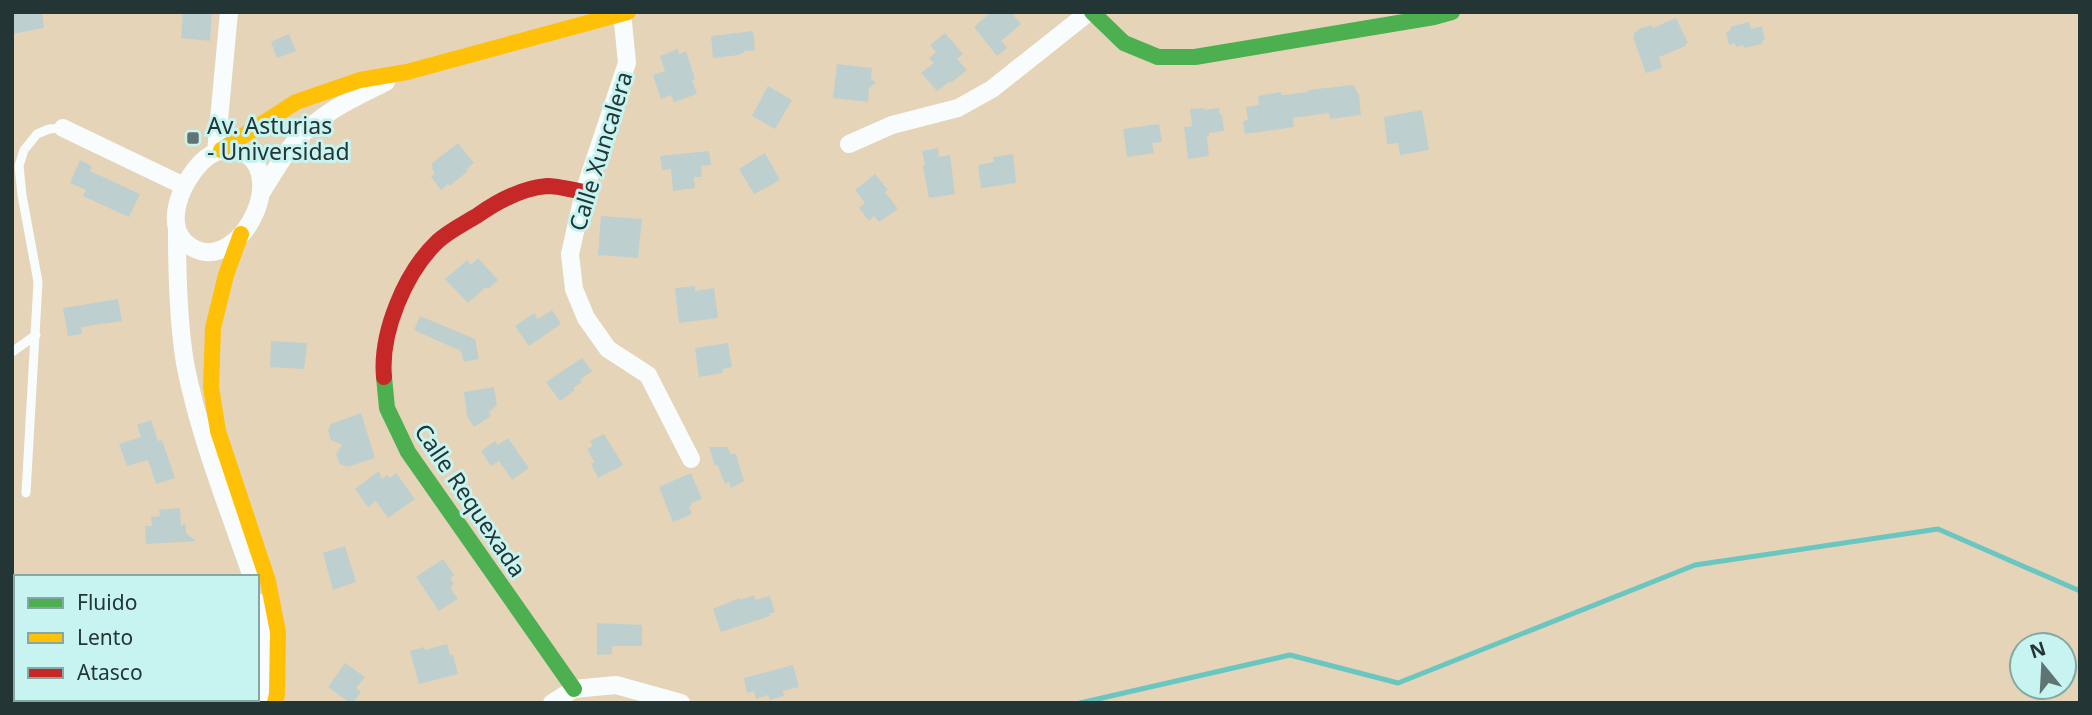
<svg xmlns="http://www.w3.org/2000/svg" width="2092" height="715" font-family="'Noto Sans',sans-serif">
<style>
.green{fill:#e5d4b8;fill-rule:evenodd}
.lines{fill:none;stroke-linecap:round;stroke-linejoin:round}
.stream{stroke:#69c6c0;stroke-width:5}
.building{fill:#bdd0cf}
.lane{stroke:#f8fcfc;stroke-width:9}
.street{stroke:#f8fcfc;stroke-width:18}
.fast{stroke:#4caf50;stroke-width:16}
.slow{stroke:#ffc107;stroke-width:16}
.jam{stroke:#c62828;stroke-width:16}
.poi-dot{fill:#607473;stroke:#c7f4f0;stroke-width:2.5}
.labels{text-anchor:middle;dominant-baseline:central;stroke-width:6;stroke-linejoin:round;paint-order:stroke}
.poi-label{font-size:23px;fill:#233534;stroke:#c7f4f0;text-anchor:start}
.street-label{font-size:23px;fill:#233534;stroke:#c7f4f0}
</style>
<rect width="100%" height="100%" fill="#d2eae8"/>
<path class="green" d="M12 12H2080V703H12ZM16 577H257V699H16ZM2022 645H2064V687H2022Z"/>
<g class="lines">
<path class="stream" d="M1080 703 1290 655 1398 683 1695 565 1938 529 2080 591"/>
</g>
<path class="building" d="M12 12H42L44 28 12 34Z
M183 12H212L210 41 181 38Z
M991 12H1011L1021 24 1001 41 1007 48 997 56 974 27Z
M1676 18 1688 43 1685 44 1686 46 1659 57 1662 68 1646 73 1633 37 1635 36 1634 32 1639 31 1638 29 1652 25 1653 28Z
M1749 22 1751 29 1762 26 1765 40 1762 41V44L1744 48 1743 45 1736 47 1735 43 1729 45 1726 32 1731 30 1730 27Z
M753 31 755 50 744 51V53L739 54V55L713 58 711 36Z
M945 33 963 54 957 59 967 70 951 83 950 81 937 91 921 73 934 63 929 58 936 52 930 45Z
M289 34 296 51 277 58 271 42Z
M678 49 679 54 686 51 695 79 692 80 697 94 674 102 671 95 661 99 653 75 665 71 660 56Z
M837 64 872 68 871 79 876 83 869 88 868 102 833 98Z
M1353 85 1359 95 1361 115 1330 119 1329 113 1293 118 1294 127 1245 134 1243 121 1248 120 1246 107 1259 105 1258 96 1281 92V95H1284L1308 92V90Z
M768 86 792 100 775 129 752 116Z
M1204 108V110L1219 108 1220 115H1222L1224 131 1209 133V136H1207L1209 156 1188 159 1184 127 1192 126 1190 109Z
M1422 110 1429 150 1400 155 1398 143 1387 144 1384 117Z
M1159 124 1162 142 1152 143 1154 153 1127 157 1123 129Z
M458 143 474 163 466 170 468 171 450 186 448 184 441 190 431 177 435 173 432 169 433 167 431 164Z
M938 148 939 157 950 155 955 194 929 198 923 166 925 165 922 151Z
M709 151 711 165 701 166 702 177H694L695 188 673 191 671 169 662 170 660 156Z
M765 153 780 180 754 194 739 169Z
M1013 154 1016 183 981 188 978 165 994 162 993 157Z
M80 160 92 166 90 171 140 194 129 217 83 196 86 190 70 183Z
M875 174 888 190 885 192 898 209 879 222 874 216 869 221 859 208 865 203 855 190Z
M601 216 642 219 638 258 598 255Z
M478 258 498 280 488 289 486 287 468 303 445 279 467 260 471 265Z
M695 286V291L714 288 718 318 679 323 675 288Z
M118 299 122 321 81 327 82 334 68 336 63 308Z
M552 310 561 324 529 346 515 326 534 313 538 319Z
M420 316 475 339 479 359 464 362 461 351 414 330Z
M271 341 307 343 304 369 270 367Z
M728 343 732 367 722 369 723 373 699 377 695 348Z
M582 358 592 371 580 380 582 382 573 388 575 390 560 401 546 382Z
M494 387 497 405 489 412 491 416 474 427 467 416 464 392Z
M361 413 375 458 347 467 340 464 336 454 342 445 331 440 328 430 331 424Z
M151 420 158 441 162 440 175 478 156 484 148 460 127 466 119 444 141 437 137 425Z
M604 434 623 465 598 478 591 464 594 462 587 449 593 446 590 441Z
M508 438 529 468 512 480 499 461 491 466 481 451 495 441 498 445Z
M709 447H727L731 454H736L744 481 731 488 729 482 725 484 717 464 715 466Z
M379 471 382 479 387 475 390 478 396 473 415 499 388 518 376 501 368 507 355 489Z
M691 473 702 499 691 503 692 505 689 507 692 514 673 522 659 487Z
M180 508 181 525 186 524V533L196 541 146 544 145 526H152L151 517 160 516 159 510Z
M345 546 356 582 333 590 323 553Z
M443 559 454 575 450 578 454 584 450 587 458 599 439 611 416 577Z
M754 595 755 600 770 596 775 612 769 614 770 616 721 632 713 609 739 598 740 600Z
M597 623 642 625V646H612V654L597 655Z
M447 644 450 655H453L458 674 419 684 410 651 424 647 425 650Z
M345 663 365 677 356 688 361 692 353 703H350L328 687Z
M793 665 799 687 783 691 784 696 770 700 768 695 756 699 754 691 747 693 744 678Z"/>
<g class="lines">
<path class="lane" d="M12 352 36 335
M26 493 38 282 22 195 19 166 24 150 37 134 49 129 63 128"/>
<path class="street" d="M622 12 627 63 584 192 570 254 574 289 586 318 608 349 648 375 691 459
M63 128 184 186
M849 144 892 125 958 108 992 89 1089 12
M231 148C296 161 243 272 195 249 157 231 183 177 206 158 213 152 221 150 231 148Z
M216 152 229 12
M261 193C272 176 282 157 295 142 320 113 353 98 386 82
M177 230C177 274 178 320 185 363 199 436 228 507 252 577
M257 602C263 635 266 669 258 703
M552 703 574 689 616 685 681 703"/>
<path class="fast" d="M1092 12 1124 43 1158 57H1195L1434 17 1452 12
M384 377 387 408 408 452 574 689"/>
<path class="slow" d="M221 150 296 102 360 80 407 72 628 12
M241 234 226 275 213 328 211 387 218 431 268 581 278 632 277 694 275 703"/>
<path class="jam" d="M384 377C380 333 405 272 438 241 449 231 465 223 478 215 498 201 522 188 547 186 559 186 572 190 584 192"/>
</g>
<rect class="poi-dot" x="186" y="131" width="14" height="14" rx="3.5"/>
<g class="labels">
<g class="poi-label">
<text x="207" y="125">Av. Asturias<tspan x="207" dy="26">- Universidad</tspan></text>
</g>
<g class="street-label">
<text transform="translate(600 151) rotate(-73)">Calle Xuncalera</text>
<text transform="translate(471 500) rotate(56)">Calle Requexada</text>
</g>
</g>
<rect width="2092" height="715" fill="none" stroke="#233534" stroke-width="28"/>
<rect x="14" y="575" width="245" height="126" fill="#c7f4f0" stroke="#85a8a5" stroke-width="2"/>
<rect x="28" y="598" width="35" height="10" fill="#4caf50" stroke="#85a8a5" stroke-width="2"/>
<text x="77" y="610" font-size="21" fill="#233534">Fluido</text>
<rect x="28" y="633" width="35" height="10" fill="#ffc107" stroke="#85a8a5" stroke-width="2"/>
<text x="77" y="645" font-size="21" fill="#233534">Lento</text>
<rect x="28" y="668" width="35" height="10" fill="#c62828" stroke="#85a8a5" stroke-width="2"/>
<text x="77" y="680" font-size="21" fill="#233534">Atasco</text>
<g transform="translate(2043 666) rotate(342)"><circle r="33" fill="#c7f4f0" stroke="#85a8a5" stroke-width="2"/>
<path d="M0-5L12 26L0 18L-12 26Z" fill="#607473"/>
<text y="-10" font-size="19" font-weight="bold" text-anchor="middle" fill="#233534">N</text>
</g>
</svg>
